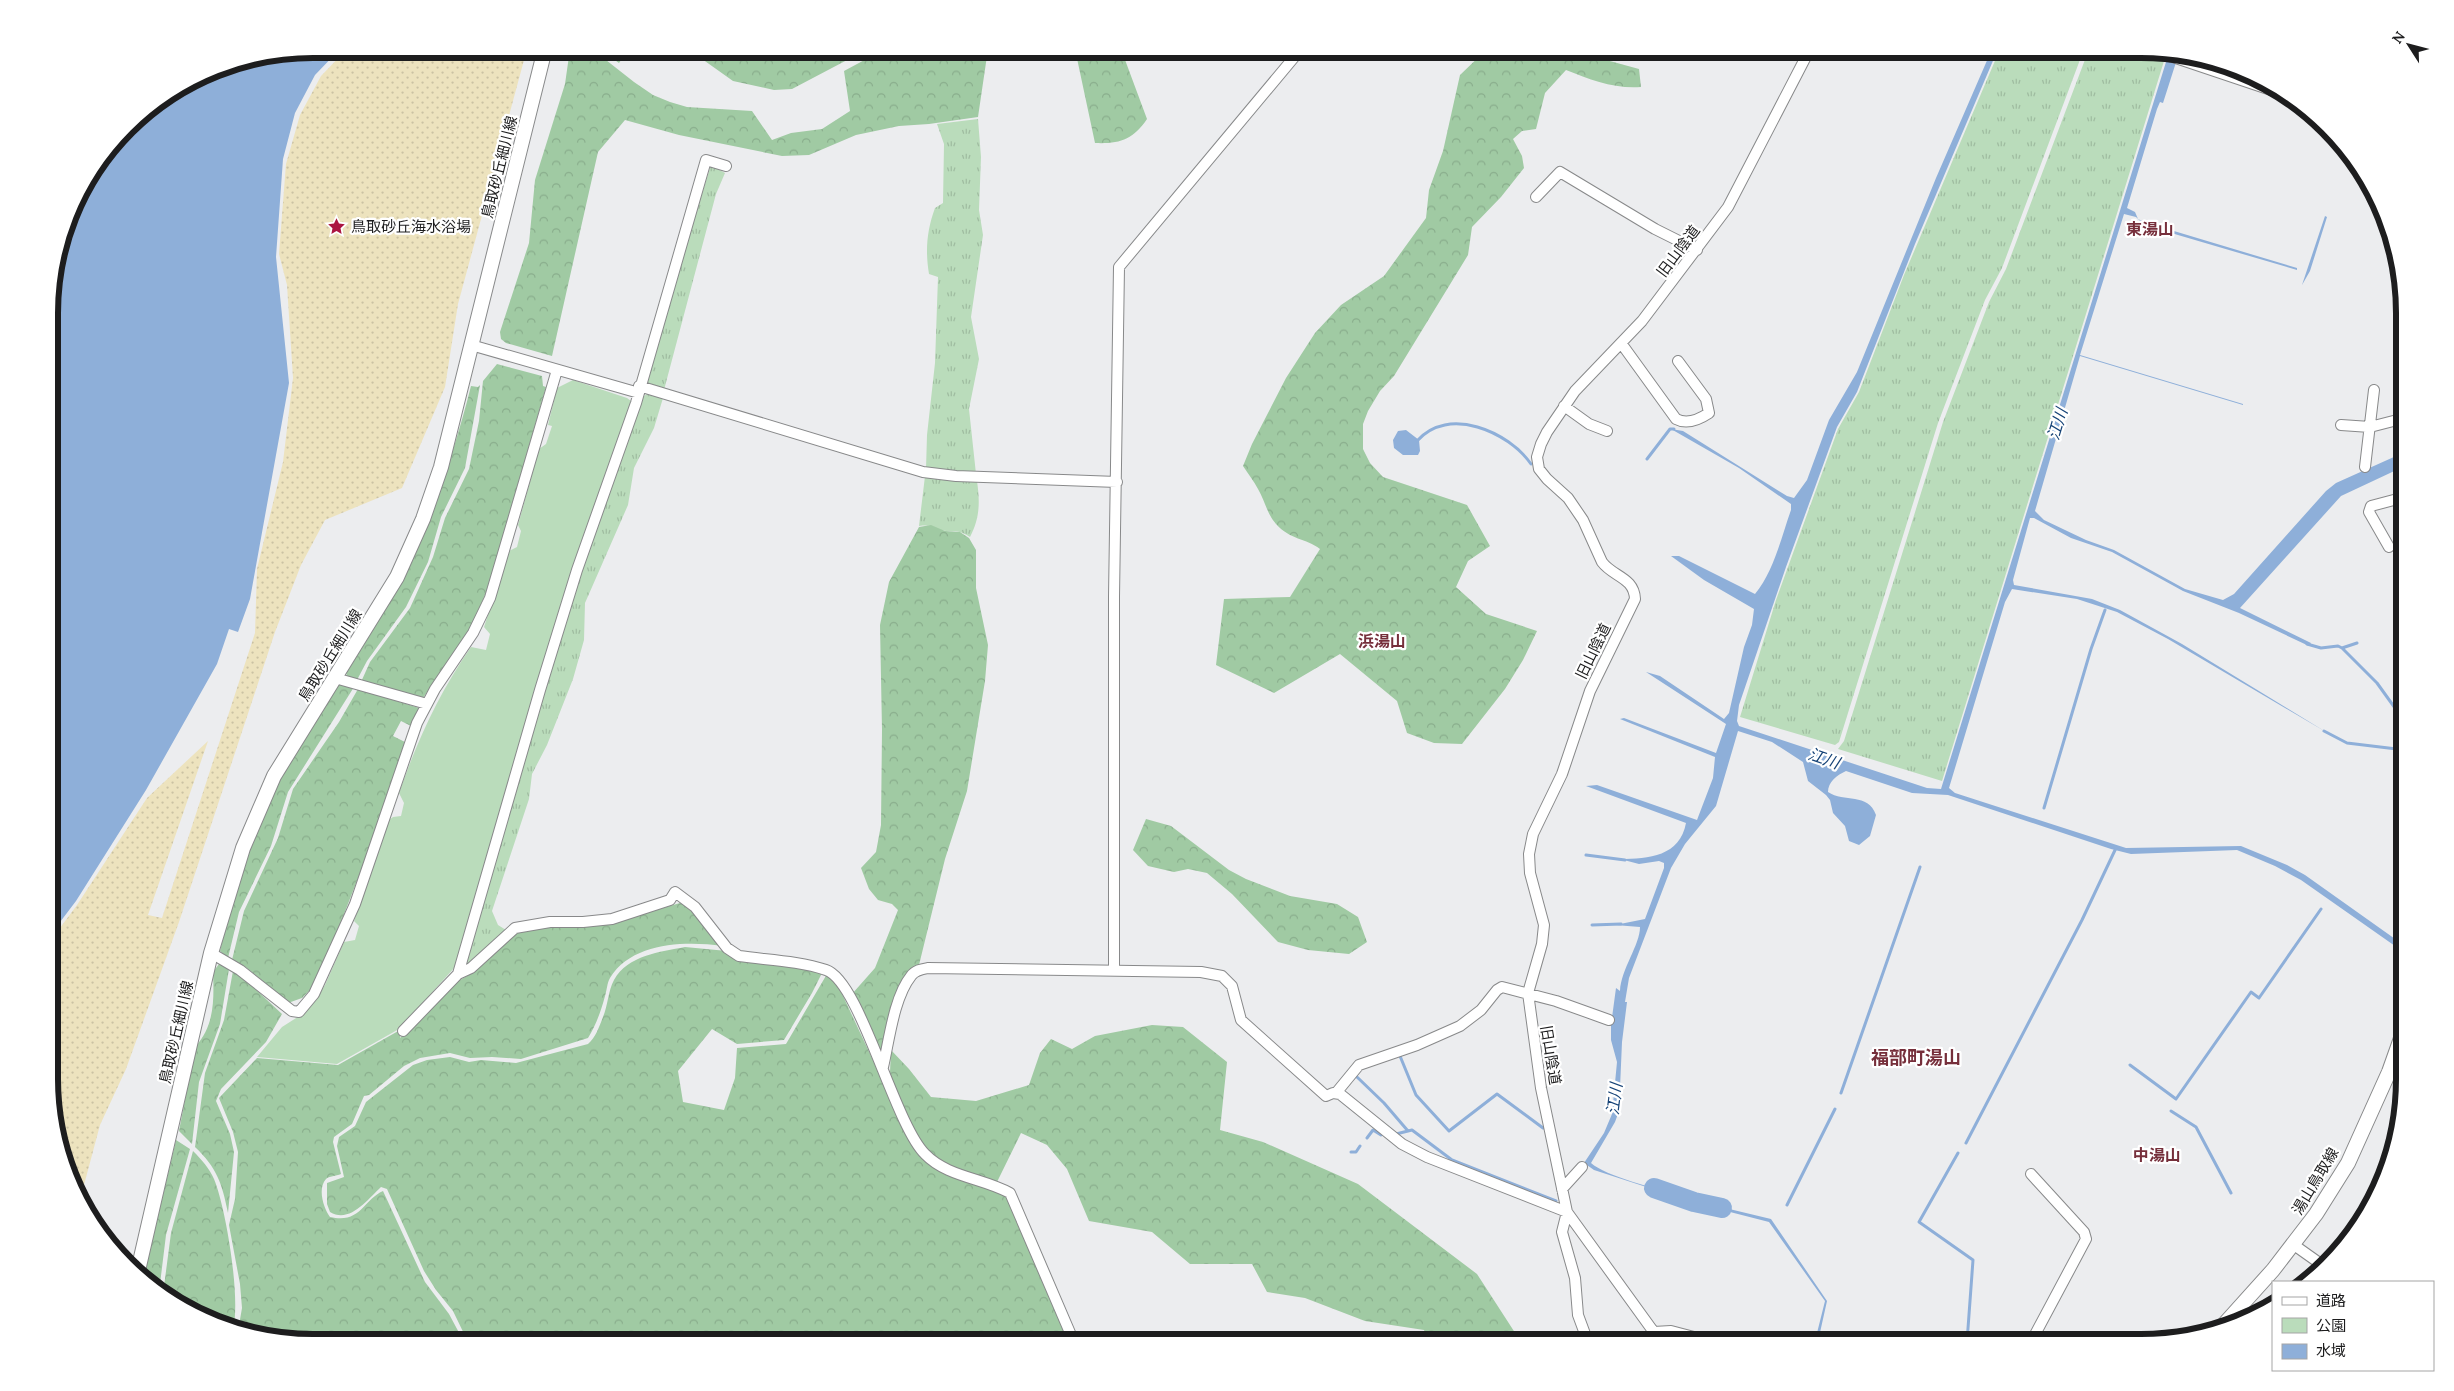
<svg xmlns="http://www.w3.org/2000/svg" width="2454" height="1391" font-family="Lora,'Noto Sans JP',serif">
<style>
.grass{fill:url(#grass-tufts)}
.forest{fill:url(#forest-crowns)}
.sand{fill:url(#sand-dots)}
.park{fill:#badcbb}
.water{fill:#8eafd9}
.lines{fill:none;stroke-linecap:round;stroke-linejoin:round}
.stream{stroke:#8eafd9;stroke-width:3}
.river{stroke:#8eafd9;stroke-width:20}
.minor-casing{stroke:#88898a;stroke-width:12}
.secondary-casing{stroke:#88898a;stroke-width:16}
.minor{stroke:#fff;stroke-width:10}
.secondary{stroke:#fff;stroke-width:14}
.labels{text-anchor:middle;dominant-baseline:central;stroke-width:4.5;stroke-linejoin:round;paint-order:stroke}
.street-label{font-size:15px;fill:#1d1d1e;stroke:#fff}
.poi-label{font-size:15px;fill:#1d1d1e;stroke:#fff;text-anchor:start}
.neighbourhood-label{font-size:16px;font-weight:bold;fill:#762f3b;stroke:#fff}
.water-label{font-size:16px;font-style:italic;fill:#164377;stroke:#fff}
.quarter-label{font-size:18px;font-weight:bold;fill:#762f3b;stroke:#fff}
.rim{fill:none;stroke:#1d1d1e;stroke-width:6}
</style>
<defs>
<pattern id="grass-tufts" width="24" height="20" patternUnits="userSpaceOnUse" patternTransform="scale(1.25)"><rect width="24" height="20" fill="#badcbb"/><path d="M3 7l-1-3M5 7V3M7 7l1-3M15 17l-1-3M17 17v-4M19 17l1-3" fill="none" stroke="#9fbca0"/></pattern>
<pattern id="forest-crowns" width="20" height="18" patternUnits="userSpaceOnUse" patternTransform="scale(1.25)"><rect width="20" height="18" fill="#a0caa3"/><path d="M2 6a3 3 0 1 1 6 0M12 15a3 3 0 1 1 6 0" fill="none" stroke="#89ad8c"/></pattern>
<pattern id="sand-dots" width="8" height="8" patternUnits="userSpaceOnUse" patternTransform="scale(1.25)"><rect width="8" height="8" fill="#ede3be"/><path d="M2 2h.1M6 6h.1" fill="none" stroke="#cbc2a3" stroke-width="1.8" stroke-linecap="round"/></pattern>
</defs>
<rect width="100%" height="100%" fill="#ecedef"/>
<path class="grass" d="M2000 49H2084L2002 268 1985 300 1938 423 1839 742 1835 745 1740 717 1776 600 1838 429 1859 392 1904 275Z
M2089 49H2136L2164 61 1942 781 1838 749 1844 741 1943 422 1989 302 2006 269Z
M978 119 981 157 979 210 983 235 971 317 979 359 969 409 976 474 926 469 927 435 935 363 938 277 929 274C925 250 927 230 935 208L943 203 944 144 937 124Z
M711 165 725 173 716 194 664 390 643 383Z
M649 393 663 398 654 428 634 468 628 505 585 603 584 640 573 679 547 745 532 774 529 799 492 911 498 925 506 930 465 968 541 697 586 556 642 397Z
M925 476 977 481C980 502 980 518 970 537 959 530 958 532 946 531 933 529 936 524 919 526Z"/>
<path class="forest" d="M570 49H592L634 82 653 95 670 102 687 107 752 111 772 140 791 133 822 129 850 111 844 71 885 49H988L978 117 929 124 899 126 856 135 809 155 782 156 679 135 625 120 598 152 552 356 506 343 501 339 500 332 529 243 535 180 565 84Z
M620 49H667L624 56 619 63 612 58Z
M688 49H868L792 89 774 90 733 81Z
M1075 49H1121L1147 119C1133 140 1119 144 1095 143Z
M1487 49H1566L1639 69 1641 87C1614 89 1591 80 1566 70L1545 93 1536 129 1522 131 1513 139 1522 156 1524 168 1501 197 1472 227 1468 255 1394 376 1380 391 1368 411 1363 424V449L1370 463 1383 477 1467 505 1490 546 1468 561 1456 587 1486 614 1537 631 1523 660 1505 689 1462 744 1434 743 1407 733 1397 701 1340 654 1274 693 1216 665 1224 599 1290 597 1320 549C1306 538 1290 540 1276 524 1267 514 1265 501 1258 489 1254 481 1248 474 1243 466L1252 444 1286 378 1315 333 1341 305 1384 276 1426 218 1429 190 1443 151 1460 75Z
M497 364 542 376 543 386 546 387 489 585 473 624 423 698 361 682 370 662 410 608 433 557 445 518 469 469 479 421 483 381Z
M480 385 465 468 441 517 428 562 406 607 367 661 357 680 348 678 346 673C408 580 444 493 471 386L478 387Z
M931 525 945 531 960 532 969 538 976 550V588L988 645 985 681 967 791 945 859 919 965 915 968 883 1059 852 994 875 968 898 910 892 904 878 900 869 889 861 868 876 852 881 825 882 730 880 625 889 582 919 527Z
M343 684 354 687 288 792 271 846 239 912 228 958 220 951C235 886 256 821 289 762 303 736 323 712 338 685Z
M358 689 419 708 411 726 401 721 393 736 405 742 365 860 339 927 311 989 302 998 288 1003 247 968 232 960 244 911 278 838 293 789 339 722Z
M1146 819 1171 826 1229 870 1246 879 1290 896 1337 904 1358 917 1367 942 1349 954 1308 950 1278 942 1232 894 1207 873 1188 869 1174 872 1148 866 1133 850Z
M680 903 688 904 722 946C686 941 632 942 610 978 607 983 607 990 605 996 601 1011 596 1025 588 1038L521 1059 492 1057 470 1058 450 1053 420 1058 404 1066 369 1095 364 1096 352 1124 334 1137 333 1142 341 1174C336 1176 329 1176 326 1179 317 1189 324 1209 330 1217 361 1224 363 1200 383 1191L425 1282 449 1314 464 1342H312L238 1331 242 1308 240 1284 229 1225 235 1199 238 1152 233 1132 219 1098 257 1058 338 1065 400 1030V1038L455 983 472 973 509 939 520 931 536 928 574 927 618 921Z
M685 947 727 951 822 973 812 993 784 1040 737 1044 712 1029 678 1071 683 1102 724 1110 735 1078 737 1048 786 1044 827 974 837 983 913 1146 922 1158 951 1176 1006 1194 1071 1342H468L453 1311 436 1290 424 1271 387 1189 381 1187C368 1199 350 1224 330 1212L327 1204V1183L344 1177 337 1146 339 1137 355 1126 366 1102 413 1065 427 1060 450 1057 469 1062 481 1060 516 1063 588 1044C596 1037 599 1027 603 1017 608 1005 608 991 614 980 628 955 660 952 685 947Z
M219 964 229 969 220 1024 199 1082 192 1144 179 1131 195 1047C215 1026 214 998 213 972Z
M233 971 251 985 282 1014 266 1042 221 1089 216 1101 230 1134 234 1152 228 1213C222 1183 217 1168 195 1147L205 1073 224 1020Z
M1152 1025 1183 1027 1227 1062 1220 1130 1263 1142 1358 1184 1477 1274 1521 1342H1428L1424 1330 1365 1321 1305 1298 1267 1292 1252 1264H1190L1152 1232 1089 1221 1067 1169 1047 1145 1021 1133 997 1182 940 1163 922 1145 892 1084 890 1072 891 1050 909 1069 931 1097 976 1101 1029 1085 1040 1053 1051 1039 1072 1049 1095 1036Z
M176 1140 190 1149 166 1235 159 1292 143 1280Z
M193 1151C202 1160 209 1168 214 1179 226 1208 241 1299 233 1329L181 1307 163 1294 171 1233Z"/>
<path class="sand" d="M347 49H527L458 304 445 387 402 488 325 520 301 565 275 632 179 922 126 1069 100 1125 80 1200 69 1179 51 1112V940L77 905 147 798 208 741 148 915 162 918 255 633 257 569 283 462 293 378 287 285 279 254 286 164 300 115 321 76Z"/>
<path class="park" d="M573 380 627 398 631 401 632 407 455 967 399 1029 337 1064 257 1057 282 1027 304 1013 314 1001 325 985 344 942 355 940 359 926 354 921 389 820 393 817 401 816 404 803 399 793C417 741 439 693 471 647L486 650 490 634 484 627 509 551 517 547 521 531 518 525 539 449 546 444 552 426 548 425 557 388Z"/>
<path class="water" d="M313 49H340L315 75 295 113 283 159 276 257 289 383 250 599 238 632 229 629 217 664 146 790 76 901 51 934V279L76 196 138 114 212 69Z
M1992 49H1998L1915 244 1857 392 1837 427 1786 567 1739 705 1737 721 1739 726 1927 788 1941 789 2166 62 2171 53C2201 57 2252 69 2277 87L2178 56 2163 103 2160 102 2157 109 2127 208 2135 212 2138 219 2144 222 2297 268V270L2144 225 2136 217 2124 214 2080 355 2243 404V405L2080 356 2035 511 2044 520 2086 540 2114 550 2185 589 2223 600 2234 594 2326 491 2336 483 2405 452V466L2341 496 2240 608 2311 643 2309 646 2239 613 2183 591 2112 552 2071 538 2034 518H2030L2013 580 2014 585 2092 599 2120 610 2182 644 2326 732 2168 639 2117 612 2077 599 2012 589 2005 602 1949 788 1955 793 2126 848 2241 846 2287 865 2305 875 2405 946V953L2301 880 2275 866 2237 850 2131 854 2111 849 1948 795 1912 793 1846 771C1837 775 1828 782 1828 792 1844 803 1868 792 1876 815L1870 836 1859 845 1849 841 1845 826 1833 813 1830 800 1826 795 1808 781 1803 762 1772 742 1738 731 1716 806 1685 844 1671 868 1629 978 1625 1002H1627L1622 1042 1619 1111 1615 1122 1591 1163C1605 1176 1658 1189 1679 1195L1677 1197 1594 1170 1584 1163 1604 1133 1612 1114 1617 1062 1611 1040V1025L1616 988 1620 991C1621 969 1640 945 1640 927L1615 925 1645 919 1664 868V863L1659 861 1639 864 1620 859C1649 859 1680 856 1686 823L1586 786 1597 785 1697 820 1713 778 1715 757 1620 719 1624 718 1716 753 1726 724 1646 672 1660 676 1724 719 1729 713 1744 647 1752 625 1754 609 1704 580 1671 556H1679L1755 594C1774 571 1781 538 1791 510V504L1739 468 1671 429 1683 431 1787 496 1794 498 1807 480 1829 420 1857 372 1936 178Z
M2325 216 2327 217 2310 271 2302 285Z
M1406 430 1419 440 1420 451 1418 455H1403L1394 448 1393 440 1398 431Z
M1696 1201 1771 1219 1827 1301 1819 1337 1824 1342H1820L1816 1337 1825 1301 1769 1222 1695 1203Z"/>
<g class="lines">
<path class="stream" d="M1417 441C1448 405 1509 432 1531 464
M1647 459 1670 429H1674
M2307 644 2321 648 2338 646 2342 648 2377 683 2400 715 2405 719
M2342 648 2357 643
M2324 731 2347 743 2405 750
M2044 808 2091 649 2105 610
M1586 855 1625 860
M1592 925 1621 924
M1400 1056 1416 1095 1449 1131 1497 1094 1543 1128
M2130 1065 2176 1099 2251 992 2259 998 2321 909
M1357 1077 1384 1103 1408 1131
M1841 1093 1920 867
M2171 1111 2196 1127 2231 1193
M1396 1134 1412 1130 1452 1160 1556 1201
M1367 1138 1373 1130 1381 1135
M1966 1143 2082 920 2116 848
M1351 1152H1356L1360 1146
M1958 1153 1919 1222 1973 1260 1967 1342
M1787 1205 1835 1109"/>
<path class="river" d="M1654 1188 1694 1202 1722 1208"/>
<defs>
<path id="minor" d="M2152 50 2289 96
M1536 197 1560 172 1655 229 1697 250
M1621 343 1676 419C1687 425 1700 419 1709 413L1706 399 1678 361
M471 345 639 393
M639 386 923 472 956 476 1117 482
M1564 406 1589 424 1607 431
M2341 425 2370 427 2405 418
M2365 467 2374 390
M2389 547 2369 512 2371 506 2405 497
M335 678 427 704
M211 953 240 970 292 1011 299 1012 314 994 355 904 417 723 435 689 473 633 490 598 557 370
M1114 971V597L1119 267 1301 49
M458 974 540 690 577 570 636 403 706 160 726 166
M403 1031 458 974 471 968 515 928 550 922H583L612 919 670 900 675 892 695 907 727 948 739 956C767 960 799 961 826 970 860 981 894 1123 925 1154 947 1177 983 1178 1010 1193L1074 1342
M883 1067C889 1041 894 997 911 976 915 970 922 969 928 968L1201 972 1222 976 1232 986 1241 1020 1326 1096 1333 1093 1340 1094 1402 1144 1427 1157 1567 1212 1562 1232 1575 1278 1578 1315 1588 1342
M2389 1072 2405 1067
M1336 1093 1359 1065 1417 1045 1460 1026 1481 1010 1497 990 1502 987 1556 1001 1609 1020
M1562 1189 1582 1167
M2294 1245 2325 1267
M1654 1332 1671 1331 1713 1342
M1661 1342 1567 1212 1541 1088 1528 993 1542 944 1544 925 1530 873 1529 854 1533 834 1562 774 1590 691 1635 599C1634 577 1613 577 1602 562L1583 520 1568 498 1547 479 1539 469 1537 457 1541 444 1547 432 1575 391 1642 321 1728 207 1810 49
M2031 1342 2086 1239 2084 1232 2031 1174"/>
<path id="secondary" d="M137 1275 211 953 243 848 274 776 397 577 423 519 441 467 545 49
M2219 1330 2273 1270 2316 1214 2348 1163 2389 1072 2405 1027"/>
</defs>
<use href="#minor" class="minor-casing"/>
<use href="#secondary" class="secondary-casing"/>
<use href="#minor" class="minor"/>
<use href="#secondary" class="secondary"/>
</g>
<defs>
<symbol id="sight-bare" viewBox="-9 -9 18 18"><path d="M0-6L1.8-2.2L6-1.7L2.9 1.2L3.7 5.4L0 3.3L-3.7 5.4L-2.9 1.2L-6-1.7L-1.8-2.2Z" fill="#ab1541" stroke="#fff" stroke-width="2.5" paint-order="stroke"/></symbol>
</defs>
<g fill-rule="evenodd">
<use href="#sight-bare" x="324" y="214" width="25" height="25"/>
</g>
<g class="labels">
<g class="street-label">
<text transform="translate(499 167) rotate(-76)">鳥取砂丘細川線</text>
<text transform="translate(1678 251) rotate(-53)">旧山陰道</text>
<text transform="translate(1593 651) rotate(-64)">旧山陰道</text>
<text transform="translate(330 655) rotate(-58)">鳥取砂丘細川線</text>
<text transform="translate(176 1032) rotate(-77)">鳥取砂丘細川線</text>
<text transform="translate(1551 1055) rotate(81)">旧山陰道</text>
<text transform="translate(2315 1181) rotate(-59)">湯山鳥取線</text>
</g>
<g class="poi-label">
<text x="351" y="226">鳥取砂丘海水浴場</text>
</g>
<g class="neighbourhood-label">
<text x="2150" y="229">東湯山</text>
<text x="1382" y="641">浜湯山</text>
<text x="2157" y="1155">中湯山</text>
</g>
<g class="water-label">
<text transform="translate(2057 424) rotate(-73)">江川</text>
<text transform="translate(1824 758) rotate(19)">江川</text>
<text transform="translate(1614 1099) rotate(-83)">江川</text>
</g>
<g class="quarter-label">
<text x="1916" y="1057">福部町湯山</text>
</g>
</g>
<path d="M0 0H2454V1391H0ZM313 58H2141A255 255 0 0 1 2396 313V1079A255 255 0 0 1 2141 1334H313A255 255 0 0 1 58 1079V313A255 255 0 0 1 313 58Z" fill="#fff" fill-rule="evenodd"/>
<path class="rim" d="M313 58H2141A255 255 0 0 1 2396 313V1079A255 255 0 0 1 2141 1334H313A255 255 0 0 1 58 1079V313A255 255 0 0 1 313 58Z"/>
<rect x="2272" y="1281" width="162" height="90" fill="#ffffff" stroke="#a5a5a5"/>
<rect x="2282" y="1297" width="25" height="8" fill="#ffffff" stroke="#a5a5a5"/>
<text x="2316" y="1306" font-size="15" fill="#1d1d1e">道路</text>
<rect x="2282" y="1318" width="25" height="15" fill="#badcbb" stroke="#a5a5a5"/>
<text x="2316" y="1331" font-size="15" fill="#1d1d1e">公園</text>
<rect x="2282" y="1344" width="25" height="15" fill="#8eafd9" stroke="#a5a5a5"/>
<text x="2316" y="1356" font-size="15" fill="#1d1d1e">水域</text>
<g transform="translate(2409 45) rotate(306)" stroke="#ffffff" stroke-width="4" paint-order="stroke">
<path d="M0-4L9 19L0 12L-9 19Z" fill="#1d1d1e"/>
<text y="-8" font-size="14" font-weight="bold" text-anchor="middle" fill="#1d1d1e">N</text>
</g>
</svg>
